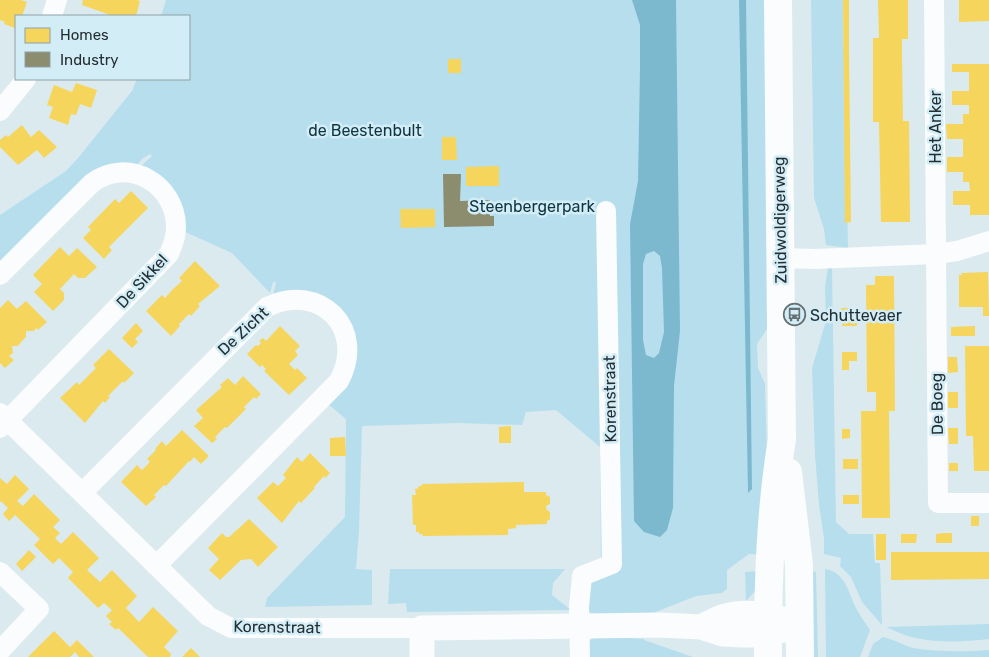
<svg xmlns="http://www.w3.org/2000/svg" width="989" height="657" font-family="Rubik,sans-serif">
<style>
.green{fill:#b7deed}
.water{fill:#7cb9ce;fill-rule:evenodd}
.homes{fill:#f6d55c}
.industry{fill:#8c8c6e}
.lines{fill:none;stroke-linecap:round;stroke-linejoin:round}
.minor{stroke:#fafcfd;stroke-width:20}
.tertiary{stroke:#fafcfd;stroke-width:25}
.secondary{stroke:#fafcfd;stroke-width:28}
.labels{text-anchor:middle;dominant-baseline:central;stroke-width:5;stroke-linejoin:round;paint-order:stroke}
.street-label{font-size:16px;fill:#242e32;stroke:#d3edf7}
.park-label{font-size:16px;fill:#0e3440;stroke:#d3edf7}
.poi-label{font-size:16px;fill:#242e32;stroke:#d3edf7;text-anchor:start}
</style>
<rect width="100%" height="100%" fill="#dbeaef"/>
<path class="green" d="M166 0H767L769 326 757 344 758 368 765 384 767 458 764 555 749 554 727 570V589L722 593 696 596 648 615 594 616 588 610 585 587 601 576 612 575 601 562 600 447 556 410 526 412 522 425 458 423 362 426 359 531 356 569 372 570V605L265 607 267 598 345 517 346 419 328 404 347 323 273 296 276 282H273L270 293 232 253 183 231 139 168 152 156 150 154 142 159 136 167 125 165 0 268V215L66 171 78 158 132 91 137 79H189V16H161Z
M811 0H843L848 248 826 245 824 229 814 198Z
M828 267H832L836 522 849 534H873L875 563H880L882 625 862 602 851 577 840 566 841 558 824 554V538L819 505 815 455 812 368 826 321 825 287Z
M390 569H565L553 583 552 595 571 610 407 612 406 603 388 604Z
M825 569C846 572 849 595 857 610 861 617 866 624 870 630L860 657H826Z
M806 570 816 572 818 657H806Z
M762 571 755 591 746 601 745 572Z
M989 624V639C965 642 939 643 915 638 905 636 896 631 886 627Z
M597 636 644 639V640L693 657H585L587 642Z
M883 637C893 639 903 645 913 648 938 652 964 652 989 650V657H868L873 644Z"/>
<path class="water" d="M632 0H676L680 331 674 386 673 508 667 530 660 537 644 532 634 521 630 224 638 181 640 69V25ZM654 251 660 256 662 268 664 332 659 353 654 358 646 355 643 340V264L646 254Z
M739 0H746L752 489 748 493Z"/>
<path class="homes" d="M0 0H21L27 2 22 16H16V26L15 28 4 24 5 22 0 20Z
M83 0H137L140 1 136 16H113L82 5Z
M843 0H849V55L851 222 845 223Z
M878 0H908V39H902V55L903 121H909L910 222H881L879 122H873V38H879Z
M959 0H989V21L959 22Z
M448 59H461V73H448Z
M952 64H989V215H970V205H953V191H970L969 182H963V172H947V157H963V139H947L946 124H963V114H969V105H952V91H969V72H952Z
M76 83 97 90 91 108 80 104 76 115 71 114 68 125 49 118 53 107 47 105 54 85 72 92Z
M22 125 31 137 39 130 57 147 44 158 37 150 18 165 0 147V140L6 135 8 137Z
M442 137H456L457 160H442Z
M499 166V186H466V167Z
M131 191 148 208 109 247 112 250 104 259 83 238 91 230 88 227 115 199 119 203Z
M400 209H435V227L401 228Z
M60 247 69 256 77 248 97 267 85 278H78L74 274 60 289 64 293V300L53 311 34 292 42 284 33 275Z
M195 261 220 286 198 304 200 306 191 316 189 314 179 324 180 326 171 336 146 311 162 295 165 298 173 289 182 281 179 278Z
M988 272 989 316H983V307H959V275H962L961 273Z
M875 276H894L895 411H889L890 518H862L861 411H876V392H867L866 285H875Z
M8 300 17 309 26 301 47 322 38 330 36 328 34 331H26V337L22 341 18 346H12L13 353 9 356 14 360 5 368 0 363V308Z
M841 308H857V326H842Z
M136 323 143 331 135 339 138 342 132 348 122 338Z
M280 326 300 346 295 351 298 355 289 364 295 370 297 368 307 378 289 395 264 371 266 369 262 365 260 367 247 354 256 345 258 346 261 343 259 341 263 338 266 341Z
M975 326V336H951V327Z
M965 346H989V471H974L973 436H966Z
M109 349 134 373 124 383 123 381 108 396 110 397 105 403 103 401 85 423 60 398 77 382 79 385 96 368 93 365Z
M842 352H857V361H849V370H842Z
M948 357H957L958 372 948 373Z
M243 376 261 394 256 399 254 397 244 407 246 409 227 428 225 427 215 437 217 439 212 443 194 426 203 418 196 410 222 387 220 385 228 378 235 385Z
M948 392H958V408H948Z
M511 426V443H499V427Z
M948 428H958V444H949Z
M842 429H850V438L842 439Z
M182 430 209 456 201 464 194 457 190 462 189 461 166 486 164 485 154 495 156 497 146 506 121 482 137 465 142 470 150 462 147 459 156 450 155 449 162 441 166 446Z
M345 437 346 456H330V438Z
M310 453 330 473 325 478 324 476 314 487 315 488 301 503 299 501 282 523 257 498 273 482 278 486 286 478 283 475 297 457 302 462Z
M843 459H858V469H843Z
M949 463H958V471H949Z
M15 475 29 489 17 501 23 506 34 494 60 520 53 527 60 533 55 538 61 544 73 532 99 558 87 570 100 582 112 570 137 596 126 608 139 622 153 607 178 631 164 647 171 654 170 657H148L118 628 116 630 109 624 112 622 106 616 112 610 104 603 98 608 68 578 73 572 59 558 53 564 34 545 40 539 15 515 9 521 3 514 8 508 1 501 0 503V478L7 484Z
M524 482V492H546V495L550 497V504L546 506 547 510 550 512V519L547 521V524L516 525V528L508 529V535L422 536 423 534H419V532H416V525H413L412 495H416L415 489 419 488 418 486H422V484Z
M843 495H859V504H843Z
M971 516H979V526H971Z
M249 519 278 547 258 567 251 559 241 560 220 580 209 570 219 559 208 548 222 533 226 537H229Z
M944 533H952V543H936V534Z
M876 534H886V560H876Z
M901 534H917L916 543H901Z
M29 550 36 557 22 571 16 564Z
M891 552H989V579L891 580Z
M54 631 70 647 77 640 94 657H79L75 652 70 657H28Z
M191 648 200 657H182Z"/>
<path class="industry" d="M443 174H461L460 201 490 200V216H494V226L444 227Z"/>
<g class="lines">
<path class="minor" d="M934 0 938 503H989
M52 16 57 0
M0 111 26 79
M781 258 815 259 936 254 957 251 989 241
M0 275 92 183C128 156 176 184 176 227 176 237 173 245 169 254L0 428
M0 413 208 616 231 628H422
M82 493 267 307C320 281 367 329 339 381L156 566
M0 572 39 609 0 651
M580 657 579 607 582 576 612 564 606 211"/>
<path class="tertiary" d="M701 627C708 624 715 619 722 617 743 610 768 614 788 621
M422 657V628L661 625 701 627 723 634 741 635H768L800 624"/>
<path class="secondary" d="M788 472 799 565 800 657
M768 657C768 583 770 512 782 439L778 0"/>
</g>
<defs>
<symbol id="bus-ring" viewBox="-11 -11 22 22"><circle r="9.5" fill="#d3edf7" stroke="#647074" stroke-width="1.5"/><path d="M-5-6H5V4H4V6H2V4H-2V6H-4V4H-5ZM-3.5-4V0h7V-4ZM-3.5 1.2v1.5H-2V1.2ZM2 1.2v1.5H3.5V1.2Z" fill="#647074"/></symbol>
</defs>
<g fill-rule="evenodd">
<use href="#bus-ring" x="782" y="302" width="25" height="25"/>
</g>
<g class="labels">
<g class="street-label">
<text transform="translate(935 127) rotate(-90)">Het Anker</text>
<text transform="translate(780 220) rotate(-91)">Zuidwoldigerweg</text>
<text transform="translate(142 281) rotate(-47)">De Sikkel</text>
<text transform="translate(243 331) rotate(-43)">De Zicht</text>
<text transform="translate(610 399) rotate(-91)">Korenstraat</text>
<text transform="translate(937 404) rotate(-91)">De Boeg</text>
<text transform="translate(277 627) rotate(1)">Korenstraat</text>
</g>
<g class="park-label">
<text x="365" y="130">de Beestenbult</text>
<text x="532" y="206">Steenbergerpark</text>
</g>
<g class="poi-label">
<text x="810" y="315">Schuttevaer</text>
</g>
</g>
<rect x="15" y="15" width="175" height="65" fill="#d3edf7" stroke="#8da1a8"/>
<rect x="25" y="28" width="25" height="15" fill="#f6d55c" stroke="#8da1a8"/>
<text x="60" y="40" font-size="15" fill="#242e32">Homes</text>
<rect x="25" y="52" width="25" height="15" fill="#8c8c6e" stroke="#8da1a8"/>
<text x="60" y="65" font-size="15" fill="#242e32">Industry</text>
</svg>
